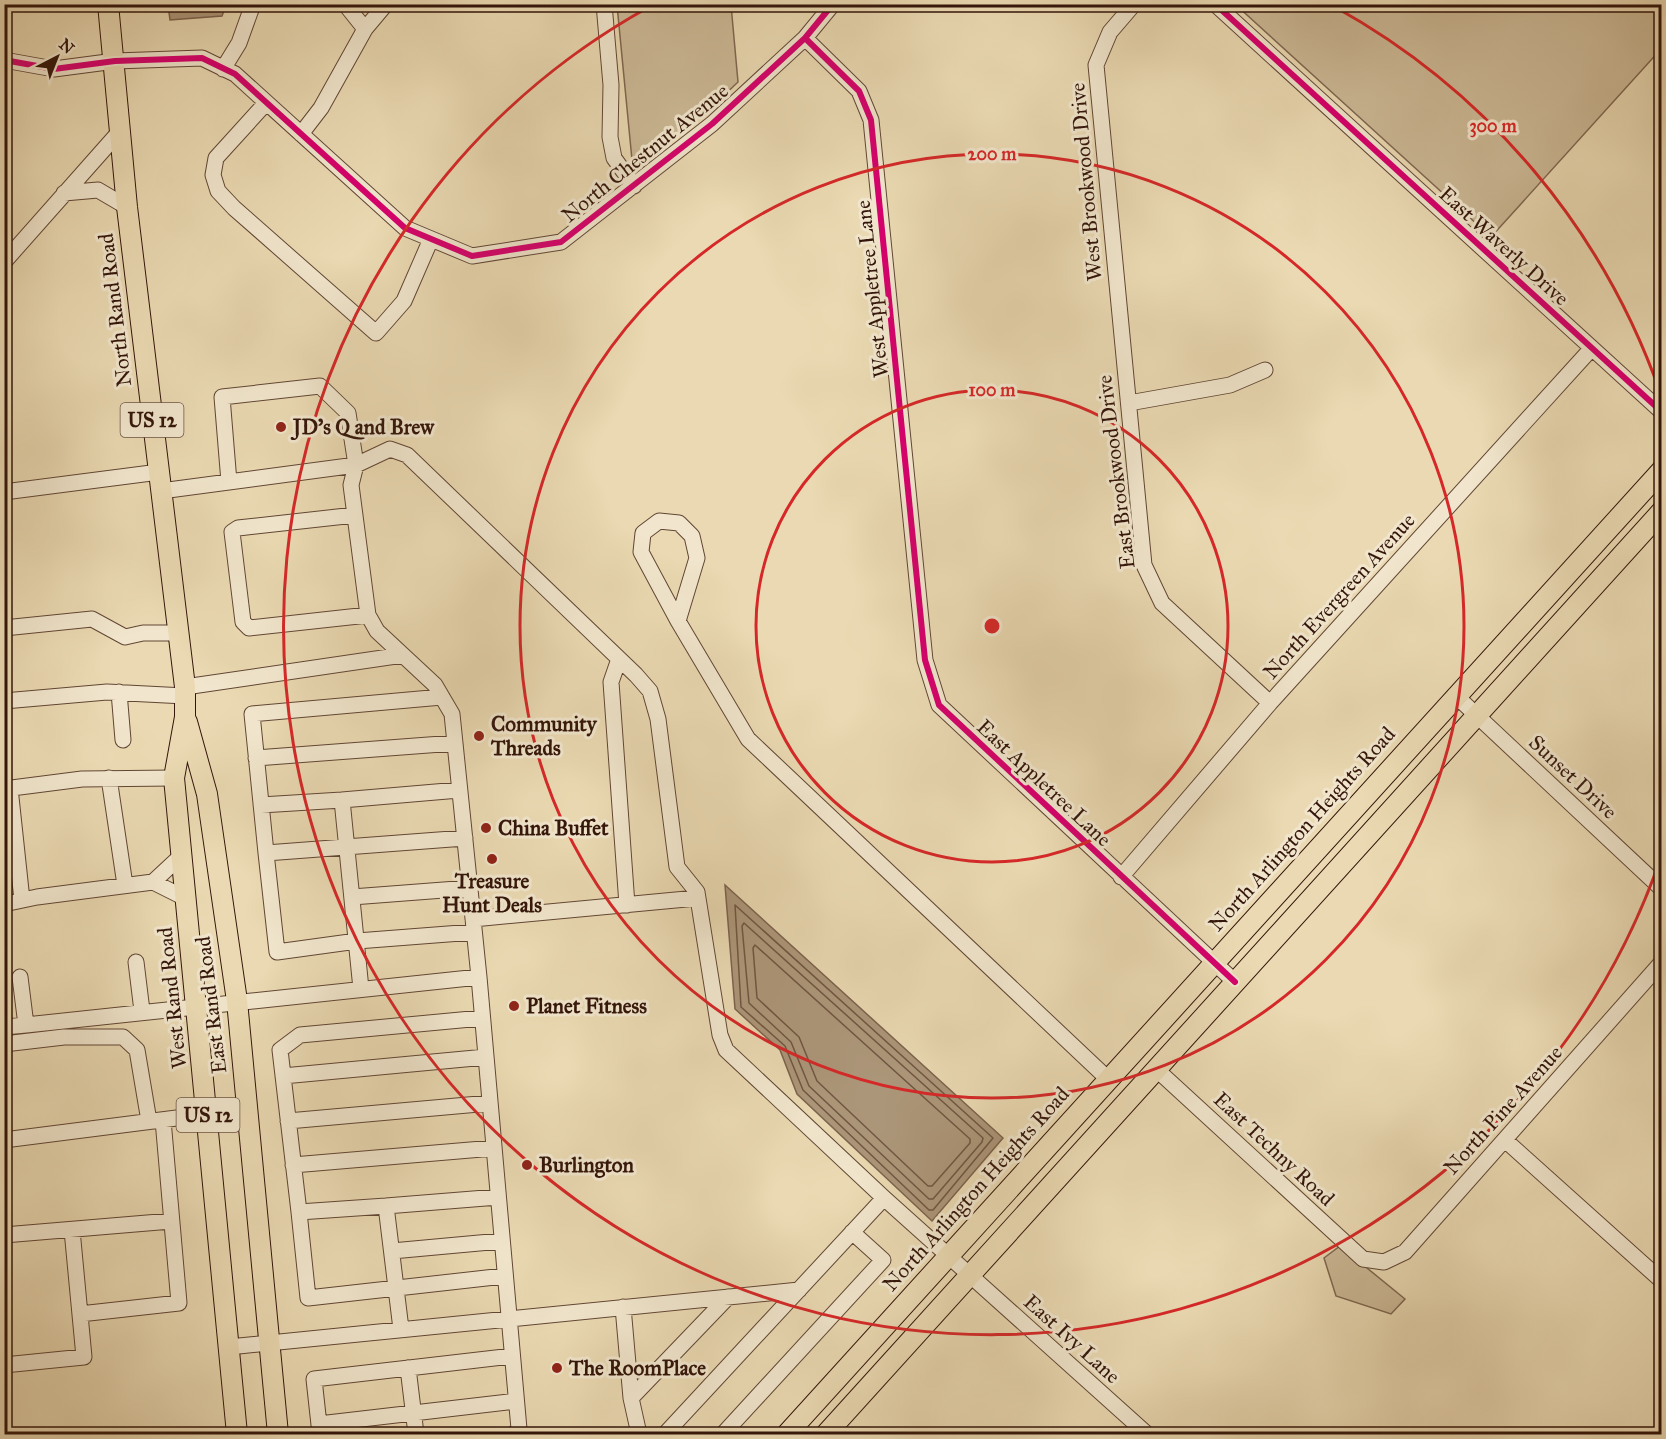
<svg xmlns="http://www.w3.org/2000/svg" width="1666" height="1439" font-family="'IM FELL Great Primer',serif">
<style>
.green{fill:#cbb895;stroke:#7f6650;stroke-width:1.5}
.water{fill:#ac9679;stroke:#7c624d;stroke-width:1.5}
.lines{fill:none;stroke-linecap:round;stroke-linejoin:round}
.shore{stroke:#705642;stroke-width:1.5}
.minor-casing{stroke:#614634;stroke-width:17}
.major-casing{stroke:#33150a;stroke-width:22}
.minor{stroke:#f1e6cd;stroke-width:15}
.major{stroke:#ead9b2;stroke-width:20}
.cycleway-casing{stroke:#f1e6cd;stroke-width:10}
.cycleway{stroke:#d6006c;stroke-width:6}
.ring{fill:none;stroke:#d62828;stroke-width:3}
.poi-dot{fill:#8f2418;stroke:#f1e6cd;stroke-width:2}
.labels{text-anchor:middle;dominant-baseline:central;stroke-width:6;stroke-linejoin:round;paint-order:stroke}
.shield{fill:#f1e6cd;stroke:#6c5444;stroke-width:1.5}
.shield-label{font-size:20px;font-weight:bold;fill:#33150a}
.street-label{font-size:21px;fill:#33150a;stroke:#f1e6cd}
.poi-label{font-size:21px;font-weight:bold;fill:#33150a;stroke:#f1e6cd;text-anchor:start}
.centre{fill:#d62828;stroke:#f1e6cd;stroke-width:3}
.ring-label{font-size:18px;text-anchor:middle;font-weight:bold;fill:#d62828;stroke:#f1e6cd;stroke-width:6;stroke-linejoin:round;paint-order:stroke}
</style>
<rect width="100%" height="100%" fill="#ead9b2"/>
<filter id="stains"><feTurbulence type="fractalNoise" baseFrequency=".00333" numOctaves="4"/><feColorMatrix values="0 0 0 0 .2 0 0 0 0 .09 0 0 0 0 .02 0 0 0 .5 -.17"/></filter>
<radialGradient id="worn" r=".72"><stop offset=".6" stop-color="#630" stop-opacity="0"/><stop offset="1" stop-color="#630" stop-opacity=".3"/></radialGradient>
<path class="green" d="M617 5H731L738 82 712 107 641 159 632 160Z
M1236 5H1661V49L1491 237Z
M1340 1246 1405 1299 1391 1314 1336 1296 1324 1258Z"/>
<path class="water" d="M168 5V4L226 5 222 16 170 20Z
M725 885 1003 1138 932 1221 797 1094 780 1050 735 1009Z"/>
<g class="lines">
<path class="shore" d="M735 905 993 1138 933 1210H929L803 1090 785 1046 741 1007Z
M744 923 983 1138 982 1142 933 1199H929L809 1086 791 1042 749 1003 742 926Z
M755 945 970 1139V1143L932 1186H928L817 1081 799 1037 757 998 753 948Z"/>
<defs>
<path id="minor" d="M604 4 611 85 610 137 614 158 634 186
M1134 4 1110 32 1096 65 1144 565 1162 603 1270 703
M1215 4 1662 412
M365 29 386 4
M805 38 859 91 871 120 925 660 939 705 1235 982
M4 60 54 69 115 61 202 58 235 74 405 228 472 256 561 242 712 124 805 38 833 4
M223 69 239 43 253 4
M266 103 216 158 213 175 218 191 234 208 376 333 404 301 431 239
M301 134 321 108 365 29 345 4
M64 193 98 190 127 207
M4 262 121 130
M1129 403 1230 385 1265 370
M229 482 222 397 320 386 348 413 356 465 351 485 368 615 377 631 435 685 452 714 479 977 519 1429 514 1434
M161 491 356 465 390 449 407 455 636 675 650 691 658 719 677 867 697 892 720 1035 726 1050 884 1198 1147 1434
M4 492 159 472
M355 515 238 528 232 532 243 622 249 628 368 615
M678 621 697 558 692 536 679 523 659 521 643 533 641 552 678 621 748 739 1108 1079
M4 628 92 619 125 637 143 633H178
M619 659 611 682 627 905
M185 687 403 655
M119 692 123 740
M1455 695 1662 889
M4 701 107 692 185 696
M256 758 455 743
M109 778 125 885
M10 788 22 900
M4 789 82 779 174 778
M261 805 342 800
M465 838 266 853 277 952 357 941 474 932
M266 853 252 714 442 697
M1121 877 1270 703 1592 348
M153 882 182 855
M352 897 470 888
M4 904 37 897 153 882 187 899
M473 919 697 898
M136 962 142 1011
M20 977 26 1025 479 977
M361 989 342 800 459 790
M4 1027 26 1025
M4 1044 64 1037H123L137 1050 149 1121
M1156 1069 1363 1259 1384 1262 1405 1252 1662 962
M283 1076 486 1057
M288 1121 490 1103
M4 1140 208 1114
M1505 1140 1662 1281
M293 1165 494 1148
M386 1206 498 1197
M299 1212 280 1050 300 1035 482 1018
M4 1235 171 1221
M392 1251 501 1241
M623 1307 631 1398
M80 1314 179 1303 163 1120
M401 1329C396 1288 391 1247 386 1206L299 1212 308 1298 504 1276
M229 1347 799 1290
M4 1365 84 1357 72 1230
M408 1368 416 1434
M319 1424 516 1401
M320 1434 314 1379 512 1356
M639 1434 631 1398 728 1297
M665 1434 884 1198
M723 1434 883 1260 852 1232"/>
<path id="major" d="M108 4 127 207 185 687V717L174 778 237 1434
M187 722 207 794 237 1001 278 1434
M787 1434 1662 470
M826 1434 1662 511"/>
</defs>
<use href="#minor" class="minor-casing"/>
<use href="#major" class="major-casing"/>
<use href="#minor" class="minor"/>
<use href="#major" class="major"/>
<defs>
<path id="cycleway" d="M1215 4 1662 412
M805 38 859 91 871 120 925 660 939 705 1235 982
M4 60 54 69 115 61 202 58 235 74 405 228 472 256 561 242 712 124 805 38 833 4"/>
</defs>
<use href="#cycleway" class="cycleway-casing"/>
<use href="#cycleway" class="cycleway"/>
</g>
<g class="ring">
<circle cx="992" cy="626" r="236"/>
<circle cx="992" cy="626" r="472"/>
<path d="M1661 857A708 708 0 1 1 649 7M1335 7A708 708 0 0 1 1661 395"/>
</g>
<g class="poi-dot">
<circle cx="281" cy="427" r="6"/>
<circle cx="479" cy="736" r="6"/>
<circle cx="486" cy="828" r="6"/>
<circle cx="492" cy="859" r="6"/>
<circle cx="514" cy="1006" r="6"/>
<circle cx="527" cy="1165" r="6"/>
<circle cx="557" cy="1368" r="6"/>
</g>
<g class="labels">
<g class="shield">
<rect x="120.5" y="403" width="63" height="34" rx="4.5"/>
<rect x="176.5" y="1098" width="63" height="34" rx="4.5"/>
</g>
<g class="shield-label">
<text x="152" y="420">US 12</text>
<text x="208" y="1115">US 12</text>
</g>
<g class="street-label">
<text transform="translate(645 153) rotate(-39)">North Chestnut Avenue</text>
<text transform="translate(1086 182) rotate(-95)">West Brookwood Drive</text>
<text transform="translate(1504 246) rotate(42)">East Waverly Drive</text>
<text transform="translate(872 289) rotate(-96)">West Appletree Lane</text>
<text transform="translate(115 310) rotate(-97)">North Rand Road</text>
<text transform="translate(1116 472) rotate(-97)">East Brookwood Drive</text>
<text transform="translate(1339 596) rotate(-48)">North Evergreen Avenue</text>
<text transform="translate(1573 777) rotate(43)">Sunset Drive</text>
<text transform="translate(1044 783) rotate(43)">East Appletree Lane</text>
<text transform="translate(1302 829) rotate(-48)">North Arlington Heights Road</text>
<text transform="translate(172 998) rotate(-96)">West Rand Road</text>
<text transform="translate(211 1005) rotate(-97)">East Rand Road</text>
<text transform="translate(1503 1110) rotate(-48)">North Pine Avenue</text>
<text transform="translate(1274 1149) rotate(43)">East Techny Road</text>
<text transform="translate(976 1189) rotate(-48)">North Arlington Heights Road</text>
<text transform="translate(1072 1339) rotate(42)">East Ivy Lane</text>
</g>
<g class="poi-label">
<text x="293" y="427">JD's Q and Brew</text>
<text x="491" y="724">Community<tspan x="491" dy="24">Threads</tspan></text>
<text x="498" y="828">China Buffet</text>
<text x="492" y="881" text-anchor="middle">Treasure<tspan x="492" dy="24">Hunt Deals</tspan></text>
<text x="526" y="1006">Planet Fitness</text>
<text x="539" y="1165">Burlington</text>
<text x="569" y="1368">The RoomPlace</text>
</g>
</g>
<circle cx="992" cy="626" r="9" class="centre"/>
<g class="ring-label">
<text x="1493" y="132">300 m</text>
<text x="992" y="160">200 m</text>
<text x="992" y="396">100 m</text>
</g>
<rect width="1666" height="1439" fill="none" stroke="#ead9b2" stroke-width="24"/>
<rect x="6" y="6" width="1654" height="1427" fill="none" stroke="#33150a" stroke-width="3"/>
<rect x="12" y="12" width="1642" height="1415" fill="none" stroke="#33150a" stroke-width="1.5"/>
<g transform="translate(57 57) rotate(42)" stroke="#f1e6cd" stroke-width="4.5" paint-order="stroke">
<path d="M0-4.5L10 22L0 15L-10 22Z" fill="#33150a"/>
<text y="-9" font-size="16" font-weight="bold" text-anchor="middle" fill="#33150a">N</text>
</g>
<rect width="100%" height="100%" filter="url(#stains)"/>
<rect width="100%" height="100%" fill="url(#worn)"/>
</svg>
